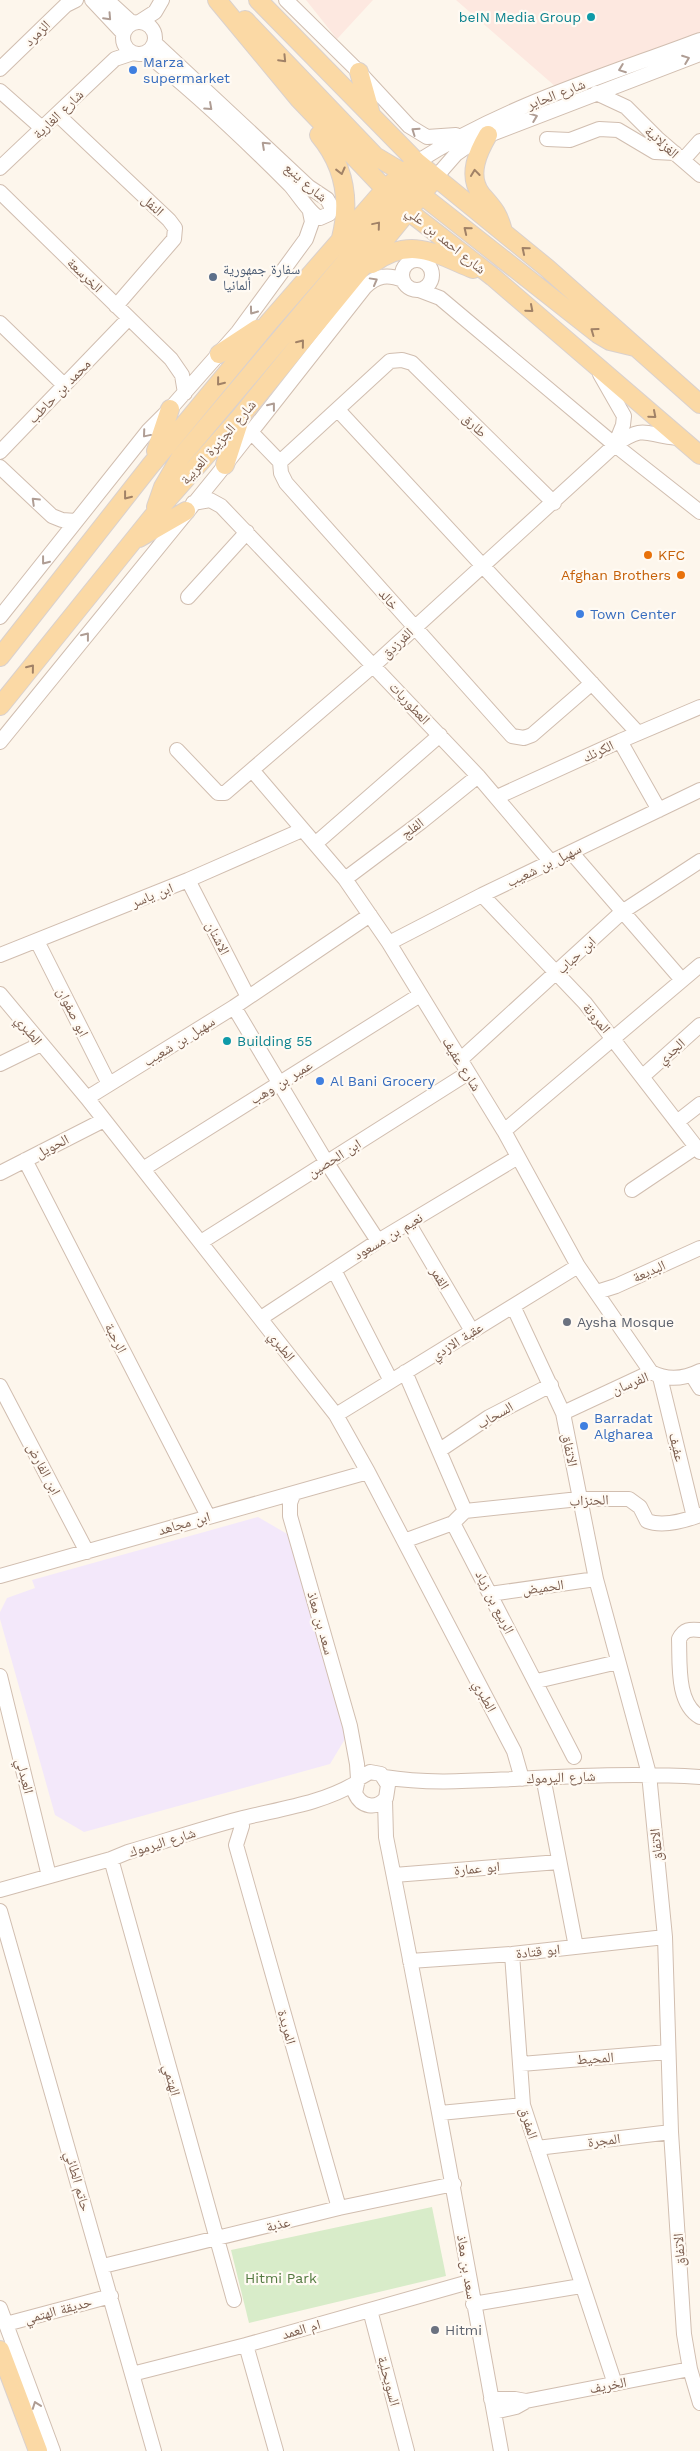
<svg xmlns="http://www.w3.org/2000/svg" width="700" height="2451" font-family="'Work Sans','Noto Naskh Arabic',sans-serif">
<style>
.commercial{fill:#fde8e0}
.education{fill:#f3e8fa}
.green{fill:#d8ecc9}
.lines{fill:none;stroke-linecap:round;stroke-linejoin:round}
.minor-casing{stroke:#d1beb0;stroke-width:16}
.major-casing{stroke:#dad1cd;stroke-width:20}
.minor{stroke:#fff;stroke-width:14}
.major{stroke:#fbd9a5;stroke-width:18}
.oneway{stroke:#af9d94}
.oneway2{stroke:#a18267}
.culture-dot{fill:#0f9aa8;stroke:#fffaf3;stroke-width:2}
.shop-dot{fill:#3f7fe0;stroke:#fffaf3;stroke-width:2}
.service-dot{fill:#5c6f8a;stroke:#fffaf3;stroke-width:2}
.food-dot{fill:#e8710a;stroke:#fffaf3;stroke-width:2}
.worship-dot{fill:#6b7280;stroke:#fffaf3;stroke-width:2}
.labels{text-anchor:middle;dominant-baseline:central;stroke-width:4.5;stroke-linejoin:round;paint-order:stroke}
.culture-label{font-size:14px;fill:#0d838f;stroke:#fffaf3;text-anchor:end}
.street-label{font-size:14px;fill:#7a5c4d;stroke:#fffaf3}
.shop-label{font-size:14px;fill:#366cbe;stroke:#fffaf3;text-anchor:start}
.service-label{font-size:14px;fill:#4e5e75;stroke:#fffaf3;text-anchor:start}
.food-label{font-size:14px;fill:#c56008;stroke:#fffaf3;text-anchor:start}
.worship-label{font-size:14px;fill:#5b616d;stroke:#fffaf3;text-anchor:start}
.park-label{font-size:14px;fill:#537a41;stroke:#fffaf3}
</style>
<rect width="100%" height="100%" fill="#fdf6ec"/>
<path class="commercial" d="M306 0H373L337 39Z
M456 0H700V32L556 87Z"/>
<path class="education" d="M258 1517 289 1535 348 1734 330 1764 84 1832 55 1815 0 1619V1612L7 1598 35 1588 32 1580Z"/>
<path class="green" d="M432 2207 446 2276 249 2323 231 2250Z"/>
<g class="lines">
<defs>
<path id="minor" d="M92 0 123 33
M107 0 132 23
M286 0 359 72 409 126 427 137 456 135
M141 21 155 12 162 0
M123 38a16 16 0 1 1 32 0a16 16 0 1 1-32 0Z
M145 53C196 93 244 139 290 185 298 194 311 215 320 218L329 214 332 208 327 199 309 187 155 43
M0 69 66 5 76 0
M0 91 43 129
M596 93 626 107 657 138 700 175
M58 115 169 220 175 228 174 239 116 306
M547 139 570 140 599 129 618 130 655 152 675 153
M683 160 700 141
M417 162C504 106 604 76 700 40
M0 168 115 59 133 53
M435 178 456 154 476 140 700 54
M0 192 171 359 182 375 185 393
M402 275a15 15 0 1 1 30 0a15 15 0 1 1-30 0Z
M419 290 440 298 615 445 700 512
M0 323 64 385
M600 374 624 416 623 425 615 445
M338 410 638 733
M251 432 280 462
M0 452 129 318
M280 462 281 473 286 483 512 736 524 738 532 735 592 683
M280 462 390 361 402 360 412 363 554 503
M0 467 52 516 62 520 76 521
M193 503 210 500 221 506 478 776 551 862
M188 597 247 532
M0 617 148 431 170 409 238 332 306 239 312 222 310 212
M620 741 659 810
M0 742 218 474 365 287C377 275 388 274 403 280
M177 750 218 793H225L374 665 615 445C648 422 645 437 680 438
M252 770 345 879 389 943 504 1131 578 1266 651 1372C668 1381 684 1379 700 1371
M497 797 620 741 700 707
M315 844 440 735
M571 852 682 980
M345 879 421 822 478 776
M188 880 248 997
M482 895 585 1003 700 1152
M37 941 109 1084
M389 943 482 895 700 790
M0 955 188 880 302 830
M0 994 87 1098 336 1415 368 1472 514 1751 522 1779
M234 1007 327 1163 378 1241
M460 1060 622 912 700 861
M0 1064 41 1044
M643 1076 700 1025
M87 1098 234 1007 370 915
M677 1122 700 1104
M504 1131 700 965
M25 1160 208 1516
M143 1169 420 995
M0 1173 104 1120
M632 1190 696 1147
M409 1224 472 1331
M201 1242 468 1073
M334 1270 391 1381
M597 1292 616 1286 700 1248
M513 1306 563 1413 596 1579 649 1774 665 1937 671 2132 684 2334 690 2369 700 2403
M261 1318 378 1241 518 1157
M692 1375 700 1388
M660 1377 694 1517
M0 1386 87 1552
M563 1413 651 1372
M336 1415 578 1266
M440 1450 489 1417 551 1385
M293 1495 290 1503V1516L350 1726 357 1764 358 1779 355 1793C361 1807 376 1810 386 1798L388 1785 381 1774 370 1772 358 1779
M465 1511 579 1499H629L640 1507 647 1521C663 1527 684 1521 700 1515
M453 1523 574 1757
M404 1541 453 1523 465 1511 405 1372
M0 1576 368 1472
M490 1594 596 1579
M700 1630C690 1629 684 1629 679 1639 680 1663 676 1703 700 1717
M0 1676 49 1876
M537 1681 618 1662
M384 1777C427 1784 470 1781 513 1779 576 1776 638 1773 700 1777
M545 1787 576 1947
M385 1800 386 1837C427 2041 464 2246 501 2451
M242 1826 236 1845 339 2208
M111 1859 234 2300
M394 1875 559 1862
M0 1890 111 1859 128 1852C165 1841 201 1829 239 1819 278 1809 321 1804 356 1783
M0 1911 154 2451
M512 1954 523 2105 615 2384
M410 1961 512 1954 665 1937
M521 2064 668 2052
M440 2113 523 2105
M537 2148 671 2132
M103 2266 339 2208 454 2184
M473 2304 581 2286
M0 2308 53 2451
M370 2310 407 2451
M6 2324 111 2296
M246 2345 276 2451
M132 2374 246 2345 469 2282
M491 2399H515L526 2401 690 2369
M494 2412 516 2407 525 2402"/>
<path id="major" d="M217 0 299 99 385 189 417 218 493 277 700 455
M258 0 417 162 547 268 700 404
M245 20 375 156 412 178
M359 72 370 111
M319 135C344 165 351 199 341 238
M488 135C478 152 467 175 481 194 493 208 498 212 503 231
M414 189 598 334 610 341 635 347
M372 264C410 236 434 253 473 269
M219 354 257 329
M156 451 170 409
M225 465 238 425
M156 507 163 487 180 458 412 183 416 173 417 162
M139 538 186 511
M0 657 150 466 270 321 385 189 417 162
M0 706 153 516 241 416 435 178
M0 2350 38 2451"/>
</defs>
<use href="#minor" class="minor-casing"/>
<use href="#major" class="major-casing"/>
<use href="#minor" class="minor"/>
<use href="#major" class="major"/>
</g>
<defs><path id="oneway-chevron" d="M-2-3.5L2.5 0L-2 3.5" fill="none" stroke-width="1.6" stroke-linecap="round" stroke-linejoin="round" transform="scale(1.25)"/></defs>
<g class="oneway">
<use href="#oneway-chevron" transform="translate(108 17) rotate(47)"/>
<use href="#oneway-chevron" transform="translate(686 59) rotate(-21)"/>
<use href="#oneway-chevron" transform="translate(622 69) rotate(159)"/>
<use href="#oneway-chevron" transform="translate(209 107) rotate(42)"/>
<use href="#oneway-chevron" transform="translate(534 117) rotate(-21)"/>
<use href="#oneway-chevron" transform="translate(415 131) rotate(-145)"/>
<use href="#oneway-chevron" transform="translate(265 145) rotate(-137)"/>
<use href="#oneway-chevron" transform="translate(374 281) rotate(-29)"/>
<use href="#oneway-chevron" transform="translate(253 311) rotate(126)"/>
<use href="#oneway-chevron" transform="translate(272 406) rotate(-52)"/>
<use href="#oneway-chevron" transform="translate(146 434) rotate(130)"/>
<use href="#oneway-chevron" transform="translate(35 501) rotate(-136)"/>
<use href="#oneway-chevron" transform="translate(45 561) rotate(128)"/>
<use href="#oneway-chevron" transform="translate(86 636) rotate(-52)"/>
<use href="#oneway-chevron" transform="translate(36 2405) rotate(-110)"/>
</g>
<g class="oneway2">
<use href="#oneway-chevron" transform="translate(283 59) rotate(46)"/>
<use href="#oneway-chevron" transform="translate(341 171) rotate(76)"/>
<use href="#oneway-chevron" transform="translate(475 173) rotate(-96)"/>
<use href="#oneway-chevron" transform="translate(377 225) rotate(-50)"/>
<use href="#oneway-chevron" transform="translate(467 230) rotate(-141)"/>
<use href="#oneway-chevron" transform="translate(525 250) rotate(-140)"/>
<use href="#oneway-chevron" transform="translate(530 309) rotate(41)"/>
<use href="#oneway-chevron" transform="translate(594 331) rotate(-144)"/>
<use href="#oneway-chevron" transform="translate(301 343) rotate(-51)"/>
<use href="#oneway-chevron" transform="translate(220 382) rotate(129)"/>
<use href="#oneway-chevron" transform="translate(653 415) rotate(41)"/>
<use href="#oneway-chevron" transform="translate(127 496) rotate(128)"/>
<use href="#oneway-chevron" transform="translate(31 668) rotate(-51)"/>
</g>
<g class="culture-dot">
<circle cx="591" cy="17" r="5"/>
<circle cx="227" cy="1041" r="5"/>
</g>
<g class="shop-dot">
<circle cx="133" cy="70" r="5"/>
<circle cx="580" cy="614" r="5"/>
<circle cx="320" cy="1081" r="5"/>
<circle cx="584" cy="1426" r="5"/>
</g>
<circle class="service-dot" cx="213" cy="277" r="5"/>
<g class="food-dot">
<circle cx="648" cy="555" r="5"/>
<circle cx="681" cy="575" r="5"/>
</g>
<g class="worship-dot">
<circle cx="567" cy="1322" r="5"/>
<circle cx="435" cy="2330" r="5"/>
</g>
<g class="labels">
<g class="culture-label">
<text x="581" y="17">beIN Media Group</text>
<text x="237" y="1041" text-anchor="start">Building 55</text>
</g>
<g class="street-label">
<text transform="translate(37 33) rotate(-44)">الزمرد</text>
<text transform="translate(556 94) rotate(-21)">شارع الحاير</text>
<text transform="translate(58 114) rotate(-44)">شارع الغارية</text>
<text transform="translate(662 142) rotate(42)">الغزلانية</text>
<text transform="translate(306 182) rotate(41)">شارع ينبع</text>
<text transform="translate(153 205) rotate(43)">النفل</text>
<text transform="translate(446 240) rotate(39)">شارع احمد بن علي</text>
<text transform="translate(85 275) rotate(44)">الخرسعة</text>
<text transform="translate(59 391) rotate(-46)">محمد بن حاطب</text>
<text transform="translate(475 425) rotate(45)">طارق</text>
<text transform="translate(218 442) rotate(-49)">شارع الجزيرة العربية</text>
<text transform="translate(389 599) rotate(49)">خالد</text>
<text transform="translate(397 643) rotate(-43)">الفرزدق</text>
<text transform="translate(410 703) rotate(47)">العطوريات</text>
<text transform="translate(598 751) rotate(-25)">الكرنك</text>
<text transform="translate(412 828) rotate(-37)">الفلج</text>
<text transform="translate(544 865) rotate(-26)">سهيل بن شعيب</text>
<text transform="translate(152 895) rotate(-22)">ابن ياسر</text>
<text transform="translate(218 938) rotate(63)">الاشنان</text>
<text transform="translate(576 955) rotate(-43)">ابن حباب</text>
<text transform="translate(73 1012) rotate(63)">ابو صفوان</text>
<text transform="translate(597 1018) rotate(50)">المرونة</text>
<text transform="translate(29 1030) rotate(51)">الطبري</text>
<text transform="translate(179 1041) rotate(-32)">سهيل بن شعيب</text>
<text transform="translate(671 1051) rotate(-41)">الجدي</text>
<text transform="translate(462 1064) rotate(58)">شارع عفيف</text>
<text transform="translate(281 1082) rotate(-32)">عمير بن وهب</text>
<text transform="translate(52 1146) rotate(-27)">الحويل</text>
<text transform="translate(334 1158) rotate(-32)">ابن الحصين</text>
<text transform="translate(388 1236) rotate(-31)">نعيم بن مسعود</text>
<text transform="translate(649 1271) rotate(-24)">البديعة</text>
<text transform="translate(440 1278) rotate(59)">القمر</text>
<text transform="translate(116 1338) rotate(63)">الرحبة</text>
<text transform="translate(457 1341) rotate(-32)">عقبة الازدي</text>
<text transform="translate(282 1346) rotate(52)">الطبري</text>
<text transform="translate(630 1383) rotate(-22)">الفرسان</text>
<text transform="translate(495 1415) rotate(-30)">السحاب</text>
<text transform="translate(677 1447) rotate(76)">عفيف</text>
<text transform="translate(570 1450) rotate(79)">الاتفاق</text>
<text transform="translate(44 1469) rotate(62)">ابن الفارض</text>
<text transform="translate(589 1500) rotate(-2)">الحنزاب</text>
<text transform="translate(184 1523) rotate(-16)">ابن مجاهد</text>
<text transform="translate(543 1587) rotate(-8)">الحميض</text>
<text transform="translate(495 1602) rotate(63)">الربيع بن زياد</text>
<text transform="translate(321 1623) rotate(74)">سعد بن معاذ</text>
<text transform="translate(485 1696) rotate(62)">الطبري</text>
<text transform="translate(25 1776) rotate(76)">العبدلي</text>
<text transform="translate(561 1777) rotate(-2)">شارع اليرموك</text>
<text transform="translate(162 1842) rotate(-17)">شارع اليرموك</text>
<text transform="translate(656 1845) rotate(-96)">الاتفاق</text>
<text transform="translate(477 1868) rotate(-5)">ابو عمارة</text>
<text transform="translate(538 1951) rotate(-6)">ابو قتادة</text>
<text transform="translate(287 2027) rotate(74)">المريدة</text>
<text transform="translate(595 2058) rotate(-4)">المحيط</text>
<text transform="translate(172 2080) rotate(75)">الهتمي</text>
<text transform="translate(529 2123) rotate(73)">المفرق</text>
<text transform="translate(604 2140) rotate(-7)">المجرة</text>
<text transform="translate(78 2181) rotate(74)">حاتم الطائي</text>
<text transform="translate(278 2224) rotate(-14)">عذبة</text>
<text transform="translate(679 2250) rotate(-94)">الاتفاق</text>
<text transform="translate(467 2267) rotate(81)">سعد بن معاذ</text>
<text transform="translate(58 2310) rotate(-15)">حديقة الهتمي</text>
<text transform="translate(301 2329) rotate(-16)">ام العمد</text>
<text transform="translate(389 2381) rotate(75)">السويحلية</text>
<text transform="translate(608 2385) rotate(-11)">الخريف</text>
</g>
<g class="shop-label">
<text x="143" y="62">Marza<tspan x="143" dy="16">supermarket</tspan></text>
<text x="590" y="614">Town Center</text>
<text x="330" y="1081">Al Bani Grocery</text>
<text x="594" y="1418">Barradat<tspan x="594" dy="16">Algharea</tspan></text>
</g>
<g class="service-label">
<text x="223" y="269">سفارة جمهورية<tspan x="223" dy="16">ألمانيا</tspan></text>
</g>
<g class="food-label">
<text x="658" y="555">KFC</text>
<text x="671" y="575" text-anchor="end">Afghan Brothers</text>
</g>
<g class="worship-label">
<text x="577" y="1322">Aysha Mosque</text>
<text x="445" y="2330">Hitmi</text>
</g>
<g class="park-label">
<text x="281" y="2278">Hitmi Park</text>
</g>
</g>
</svg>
